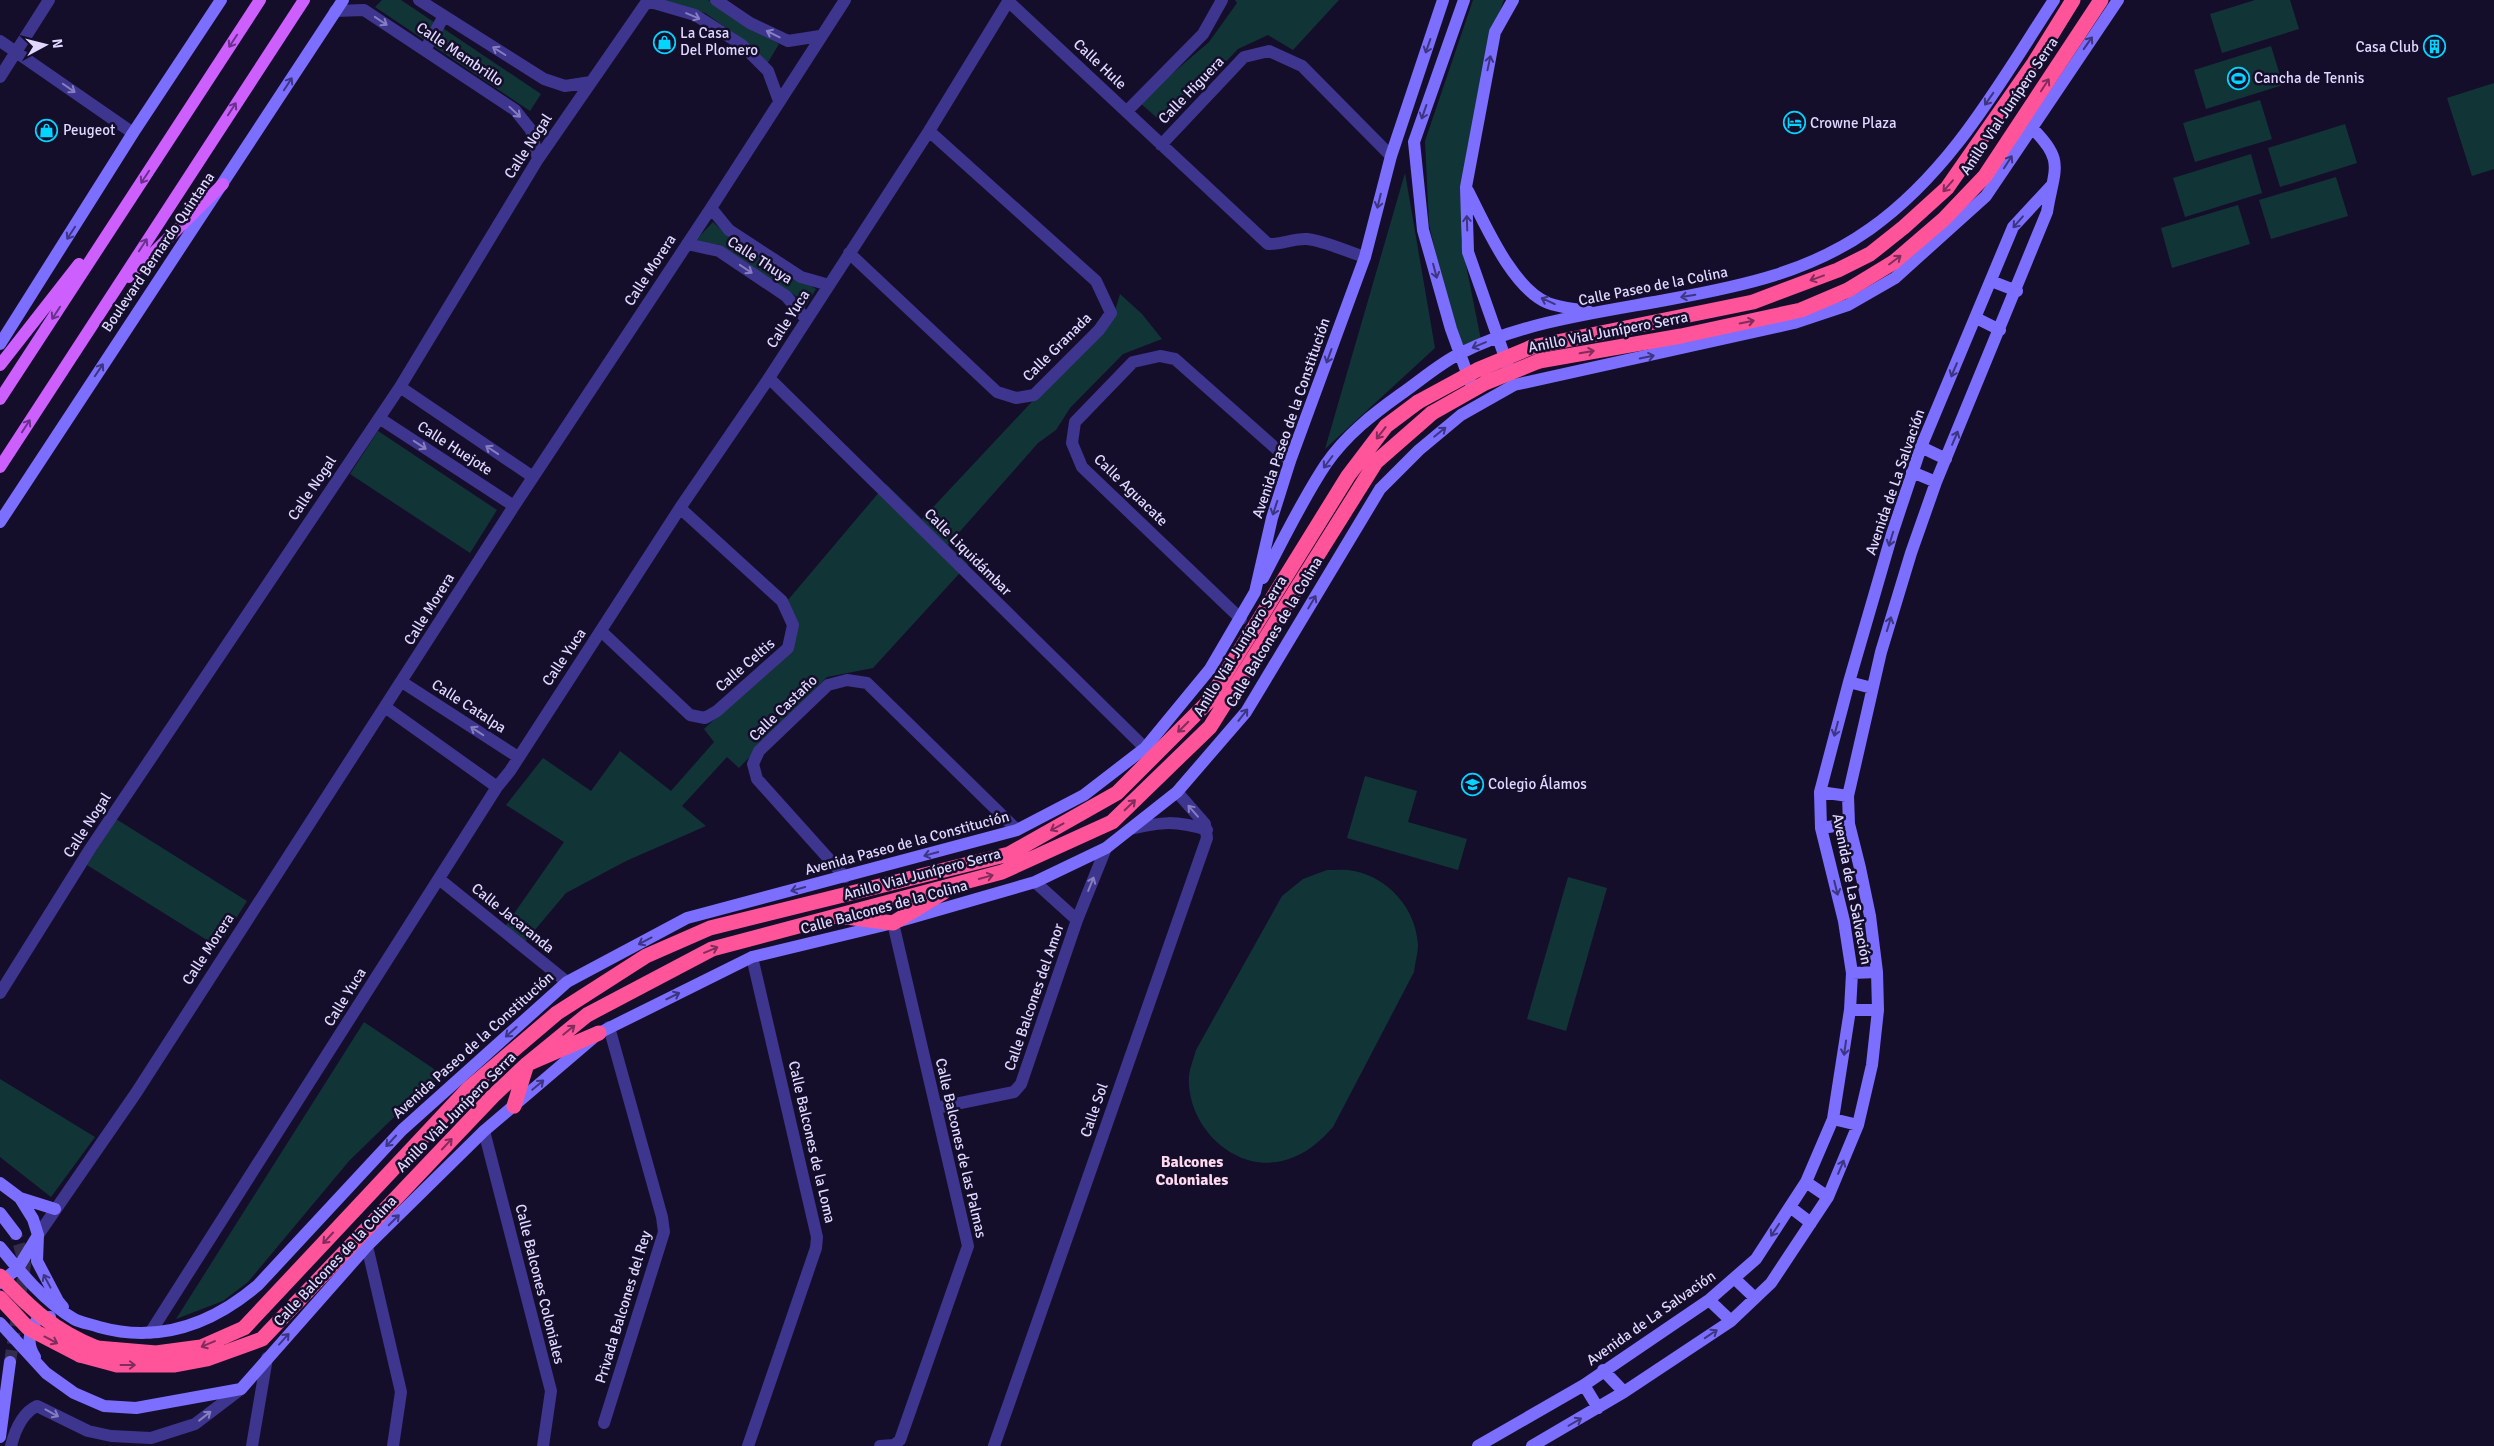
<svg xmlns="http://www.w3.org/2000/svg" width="2494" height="1446" font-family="Signika,sans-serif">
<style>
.green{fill:#113536}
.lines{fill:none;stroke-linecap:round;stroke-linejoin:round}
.secondary-tunnel{stroke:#332c4b;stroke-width:12;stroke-dasharray:12 6;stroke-linecap:butt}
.street{stroke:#3e358e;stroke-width:12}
.secondary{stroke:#7c6fff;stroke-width:12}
.primary{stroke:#ce5fff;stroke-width:12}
.highway{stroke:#ff539a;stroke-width:15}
.highway-bridge{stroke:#ff539a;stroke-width:15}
.oneway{stroke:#867ec1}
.oneway2{stroke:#68328a}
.oneway3{stroke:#3e3580}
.oneway4{stroke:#7e2d5d}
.labels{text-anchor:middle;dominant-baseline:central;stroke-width:5;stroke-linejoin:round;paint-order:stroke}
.poi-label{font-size:15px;fill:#dfd8ff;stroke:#150e2b;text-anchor:start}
.street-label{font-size:15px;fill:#dfd8ff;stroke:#150e2b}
.neighbourhood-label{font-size:16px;font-weight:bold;fill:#ffdaef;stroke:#150e2b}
</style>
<rect width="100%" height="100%" fill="#150e2b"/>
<path class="green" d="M382 0H401L541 94 530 111 375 7Z
M660 0H708L779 44 767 64 745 41 705 13Z
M1235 0H1339L1293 50 1268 35 1238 49 1165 125 1139 102 1209 42 1237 3Z
M1473 0H1504L1494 27 1467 150 1461 240 1481 340 1462 347 1442 282 1429 224 1425 141Z
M2255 0H2290L2299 29 2222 53 2210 14Z
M2271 46 2283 85 2206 109 2194 70Z
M2494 83V169L2472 176 2447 98Z
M2260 100 2272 139 2195 162 2183 123Z
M2345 124 2357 163 2280 187 2268 148Z
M2251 154 2262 193 2185 217 2173 178Z
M1405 173 1435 348 1325 449Z
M2336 177 2348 216 2271 239 2259 200Z
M2238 205 2250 244 2172 268 2161 228Z
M713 222 731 239 816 289 804 309 797 297 720 245 695 241Z
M1120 294 1142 314 1162 339 1123 354 1070 408 1056 430 1038 443 948 545 968 564 873 668 827 677 739 768 727 757 682 806 706 826 626 861 566 893 523 944 504 928 564 842 506 805 543 758 591 791 620 751 671 791 714 742 704 729 790 649 788 600 886 484 922 519 1114 314Z
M378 431 497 510 470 553 350 474Z
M1365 776 1417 791 1408 822 1467 839 1458 870 1347 838Z
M116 819 247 901 218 947 87 865Z
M1327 870C1336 870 1346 869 1354 871 1389 878 1416 909 1418 945 1418 953 1415 963 1414 972L1333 1127C1321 1140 1311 1150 1294 1157 1241 1180 1186 1129 1189 1076 1190 1067 1194 1058 1196 1050L1282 896 1303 879Z
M1568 877 1607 888 1566 1031 1527 1019Z
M364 1022 443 1075 390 1121 349 1161 248 1282 223 1301 176 1319Z
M0 1079 95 1137 51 1197 0 1157Z"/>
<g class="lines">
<path class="secondary-tunnel" d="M10 1362 25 1265 16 1234"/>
<path class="street" d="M419 0 544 79 565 86 591 82
M716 0 750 23 788 41 820 36
M647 1 695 15 742 45 768 71 779 101
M1008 1 1268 244C1281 245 1294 238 1307 239 1326 241 1347 252 1365 257
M335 11 364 10 515 110 531 130 538 159
M0 41 133 133
M425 50 444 16
M0 77 49 0
M1127 111 1203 34 1222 0
M1161 145 1244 57 1269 51 1302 66 1391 156
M711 208 729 230 801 277 829 285
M687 244 719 251 786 296 806 319
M849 253 997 392 1016 398 1034 395 1099 330 1111 313 1096 281 929 131
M769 378 1145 748
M400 387 533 477
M379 418 514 506
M1241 619 1082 467 1072 443 1075 422 1133 362 1160 356 1175 359 1290 461
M601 631 690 715 705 718 717 711 788 648 793 625 782 601 680 508
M402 682 518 757
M385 707 497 787
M1130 829C1162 822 1175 820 1207 830
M845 877 757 779 753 764 759 751 828 685 847 680 867 683 1017 830
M439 879 567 982
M1035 882 1077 920
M0 993 90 849 400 387 538 159 648 0
M936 1108 1014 1092 1021 1084 1077 920 1106 848
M484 1131 551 1391 543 1446
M38 1235 136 1093 514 506 711 208 845 0
M367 1246 401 1392 393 1446
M150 1333 497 787 510 771 680 508 769 378 929 131 1009 0
M604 1423 664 1232 662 1217 609 1027
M11 1446C15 1430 22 1413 37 1406L88 1431 111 1436 151 1438 195 1424 241 1389
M252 1446 267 1358
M748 1446 816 1248 817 1237 752 957
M880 1446 894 1445 900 1440 968 1246 893 923
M994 1446 1207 838 1205 824 1177 792"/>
<path class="secondary" d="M1464 0 1414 142 1423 230 1451 329 1471 384
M1468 191C1485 224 1512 288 1548 303 1561 308 1577 309 1590 312
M1991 281 2017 291
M1976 318 2000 330
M0 344 133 133 221 0
M1508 366 1468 252 1466 187 1495 32 1513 0
M1921 447 1946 459
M1912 472 1936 482
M0 522 343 0
M1263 578C1283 540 1302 500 1326 464 1346 435 1373 414 1401 394 1420 381 1440 363 1461 353 1525 321 1601 312 1671 299 1742 286 1810 272 1870 229 1952 171 2000 82 2054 0
M1849 682 1872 688
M1820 792 1848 796
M1821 828 1849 824
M1852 973 1877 972
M1850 1010H1878
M1833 1119 1858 1125
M1806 1182 1828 1197
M0 1183 20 1198 33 1219 38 1235 37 1261 58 1301 63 1307
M20 1198 55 1209
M1790 1207 1811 1223
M0 1213 16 1234
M0 1247C21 1273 45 1302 74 1319 81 1323 91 1324 99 1327 160 1344 212 1324 258 1285L402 1130 567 982 687 918 1017 830 1084 795 1145 748 1210 669 1255 592 1272 518 1290 461 1365 257 1391 156 1443 0
M1735 1279 1755 1298
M0 1283 18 1268 37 1237
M1709 1300 1731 1321
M0 1323 46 1373 74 1393 104 1406 136 1408 241 1389 367 1246 484 1131 599 1033 752 957 893 923 1035 882 1106 848 1177 792 1246 712 1380 489 1419 450 1461 415 1514 385 1794 323 1848 305 1895 278 1986 196 2118 0
M35 1357C26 1343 29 1332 38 1318L50 1317
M1603 1370 1624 1392
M1584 1385 1598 1408
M0 1437 10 1362
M1478 1446 1584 1385 1709 1300 1756 1259 1806 1182 1833 1119 1850 1010 1852 973 1844 921 1821 828 1820 792 1849 682 1892 534 1921 447 2013 227 2051 186
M1532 1446 1624 1392 1731 1321 1771 1283 1828 1197 1858 1125 1872 1065 1878 1010 1877 972 1870 916 1860 868 1849 824 1848 796 1881 652 1911 553 1936 482 2047 212C2054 168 2066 161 2031 127"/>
<path class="primary" d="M129 277 223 184
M0 365 79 264
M0 399 260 0
M0 467 304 0"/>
<path class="highway" d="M1532 347 1753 302 1838 270 1870 254 1904 227 1947 188 2034 63 2073 0
M1539 361 1681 336 1801 310 1848 290 1894 262 1944 219 1985 176 2101 0
M846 917 893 923 944 892
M514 1106 527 1064 599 1033
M97 1348 156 1353 201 1347 244 1328 469 1088 557 1013 646 956 710 928 1009 854 1117 793 1208 702 1348 476 1386 426 1418 402
M80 1355 117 1365H175L207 1359 262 1339 493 1096 527 1064 587 1015 712 949 1002 872 1112 822 1210 727 1376 462 1432 413"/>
<path class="highway-bridge" d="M1418 402 1477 370 1532 347
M1432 413 1485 383 1539 361
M0 1276C31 1309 54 1331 97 1348
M0 1298 28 1328 80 1355"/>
</g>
<defs><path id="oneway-shaft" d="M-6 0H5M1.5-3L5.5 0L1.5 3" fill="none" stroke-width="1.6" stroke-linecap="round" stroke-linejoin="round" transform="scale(1.25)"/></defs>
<g class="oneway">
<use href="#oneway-shaft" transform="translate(693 16) rotate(23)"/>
<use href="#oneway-shaft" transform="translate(381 21) rotate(34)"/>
<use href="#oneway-shaft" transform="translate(773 34) rotate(-154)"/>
<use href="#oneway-shaft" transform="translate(499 51) rotate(-148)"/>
<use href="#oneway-shaft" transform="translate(69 88) rotate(35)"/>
<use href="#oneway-shaft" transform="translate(515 112) rotate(43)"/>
<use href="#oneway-shaft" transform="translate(746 269) rotate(34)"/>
<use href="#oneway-shaft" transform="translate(420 445) rotate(33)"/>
<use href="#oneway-shaft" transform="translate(492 450) rotate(-146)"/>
<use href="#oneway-shaft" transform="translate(477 731) rotate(-147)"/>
<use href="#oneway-shaft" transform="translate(1193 811) rotate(-131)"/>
<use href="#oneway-shaft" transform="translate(1091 884) rotate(-68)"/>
<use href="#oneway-shaft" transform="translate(52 1413) rotate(29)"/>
<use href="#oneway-shaft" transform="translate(205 1416) rotate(-38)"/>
</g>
<g class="oneway2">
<use href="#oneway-shaft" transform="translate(233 41) rotate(123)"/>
<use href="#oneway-shaft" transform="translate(232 109) rotate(-57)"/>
<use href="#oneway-shaft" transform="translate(145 177) rotate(123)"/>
<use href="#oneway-shaft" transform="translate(143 245) rotate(-57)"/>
<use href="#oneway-shaft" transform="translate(56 313) rotate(123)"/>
<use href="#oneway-shaft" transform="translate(26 426) rotate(-57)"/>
</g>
<g class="oneway3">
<use href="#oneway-shaft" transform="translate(2088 43) rotate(-55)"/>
<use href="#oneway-shaft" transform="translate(1428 46) rotate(109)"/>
<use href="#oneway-shaft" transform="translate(1489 63) rotate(-78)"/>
<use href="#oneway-shaft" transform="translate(288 84) rotate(-57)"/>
<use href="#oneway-shaft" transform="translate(1989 99) rotate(125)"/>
<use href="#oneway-shaft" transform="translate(1424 112) rotate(109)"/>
<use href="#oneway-shaft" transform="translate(2008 162) rotate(-57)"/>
<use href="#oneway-shaft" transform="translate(1379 201) rotate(104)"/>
<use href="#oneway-shaft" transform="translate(2018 222) rotate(131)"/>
<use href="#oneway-shaft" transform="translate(1467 223) rotate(-92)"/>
<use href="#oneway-shaft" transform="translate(71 233) rotate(123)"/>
<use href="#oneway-shaft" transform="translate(1435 271) rotate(75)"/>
<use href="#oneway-shaft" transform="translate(1688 296) rotate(170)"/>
<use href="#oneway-shaft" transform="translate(1548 301) rotate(-156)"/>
<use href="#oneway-shaft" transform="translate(1479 345) rotate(157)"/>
<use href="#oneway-shaft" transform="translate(1329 356) rotate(110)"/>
<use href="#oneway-shaft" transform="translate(1647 357) rotate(-12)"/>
<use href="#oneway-shaft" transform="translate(99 370) rotate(-56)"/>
<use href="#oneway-shaft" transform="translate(1954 370) rotate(113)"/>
<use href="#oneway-shaft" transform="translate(1440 432) rotate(-39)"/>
<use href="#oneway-shaft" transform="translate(1955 438) rotate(-67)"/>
<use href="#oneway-shaft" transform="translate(1328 462) rotate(127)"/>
<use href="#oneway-shaft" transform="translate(1275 508) rotate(108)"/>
<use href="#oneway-shaft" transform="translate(1891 539) rotate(107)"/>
<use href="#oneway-shaft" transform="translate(1312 602) rotate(-59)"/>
<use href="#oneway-shaft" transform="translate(1889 624) rotate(-73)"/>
<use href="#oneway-shaft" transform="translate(1243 715) rotate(-52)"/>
<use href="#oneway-shaft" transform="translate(1836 729) rotate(105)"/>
<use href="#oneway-shaft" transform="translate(931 854) rotate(165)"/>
<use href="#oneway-shaft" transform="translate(1836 888) rotate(76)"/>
<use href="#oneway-shaft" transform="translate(798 889) rotate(165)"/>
<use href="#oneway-shaft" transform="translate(645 941) rotate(152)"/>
<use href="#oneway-shaft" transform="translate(673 996) rotate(-26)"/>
<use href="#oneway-shaft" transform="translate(511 1032) rotate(138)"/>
<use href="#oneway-shaft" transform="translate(1845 1048) rotate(98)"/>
<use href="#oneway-shaft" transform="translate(538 1085) rotate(-40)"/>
<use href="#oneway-shaft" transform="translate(391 1141) rotate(133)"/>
<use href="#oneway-shaft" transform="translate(1841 1167) rotate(-67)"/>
<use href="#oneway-shaft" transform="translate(394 1220) rotate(-45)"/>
<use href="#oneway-shaft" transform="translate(1775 1230) rotate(124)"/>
<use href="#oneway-shaft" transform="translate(47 1281) rotate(-118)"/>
<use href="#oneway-shaft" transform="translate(1711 1334) rotate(-34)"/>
<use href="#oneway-shaft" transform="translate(284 1339) rotate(-48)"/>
<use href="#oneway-shaft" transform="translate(1575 1422) rotate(-30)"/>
</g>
<g class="oneway4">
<use href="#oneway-shaft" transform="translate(2045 85) rotate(-57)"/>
<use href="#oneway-shaft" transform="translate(1948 186) rotate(131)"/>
<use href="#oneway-shaft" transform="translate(1895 260) rotate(-37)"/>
<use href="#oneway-shaft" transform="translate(1817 278) rotate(160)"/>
<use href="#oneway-shaft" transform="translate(1747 322) rotate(-12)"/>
<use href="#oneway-shaft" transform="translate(1587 352) rotate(-10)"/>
<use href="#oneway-shaft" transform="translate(1381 433) rotate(128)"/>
<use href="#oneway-shaft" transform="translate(1183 727) rotate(135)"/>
<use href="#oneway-shaft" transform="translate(1130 805) rotate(-44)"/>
<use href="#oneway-shaft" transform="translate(1057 827) rotate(151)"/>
<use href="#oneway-shaft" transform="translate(986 877) rotate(-15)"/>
<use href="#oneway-shaft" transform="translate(711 950) rotate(-23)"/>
<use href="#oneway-shaft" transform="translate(569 1030) rotate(-39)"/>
<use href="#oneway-shaft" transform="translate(447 1144) rotate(-47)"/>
<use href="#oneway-shaft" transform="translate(328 1238) rotate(133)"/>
<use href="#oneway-shaft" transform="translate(51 1340) rotate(28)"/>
<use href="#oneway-shaft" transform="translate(208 1344) rotate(157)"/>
<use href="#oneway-shaft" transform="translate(128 1365)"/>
</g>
<defs>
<symbol id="shop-ring" viewBox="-11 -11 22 22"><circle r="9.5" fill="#150e2b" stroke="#04d5ff" stroke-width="1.5"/><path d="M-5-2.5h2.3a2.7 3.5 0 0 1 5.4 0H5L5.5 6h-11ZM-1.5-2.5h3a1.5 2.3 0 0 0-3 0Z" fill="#04d5ff"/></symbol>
<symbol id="building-ring" viewBox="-11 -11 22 22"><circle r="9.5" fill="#150e2b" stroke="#04d5ff" stroke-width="1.5"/><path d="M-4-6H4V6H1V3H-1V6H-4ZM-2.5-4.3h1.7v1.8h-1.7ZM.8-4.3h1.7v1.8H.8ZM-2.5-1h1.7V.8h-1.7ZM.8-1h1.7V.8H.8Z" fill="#04d5ff"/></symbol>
<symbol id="stadium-ring" viewBox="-11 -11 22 22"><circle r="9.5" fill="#150e2b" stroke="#04d5ff" stroke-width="1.5"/><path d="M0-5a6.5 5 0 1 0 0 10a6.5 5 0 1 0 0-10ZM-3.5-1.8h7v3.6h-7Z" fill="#04d5ff"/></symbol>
<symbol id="hotel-ring" viewBox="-11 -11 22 22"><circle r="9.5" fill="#150e2b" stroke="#04d5ff" stroke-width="1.5"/><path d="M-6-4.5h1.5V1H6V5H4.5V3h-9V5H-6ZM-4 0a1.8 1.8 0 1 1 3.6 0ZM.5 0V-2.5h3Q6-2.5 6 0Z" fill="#04d5ff"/></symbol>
<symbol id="school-ring" viewBox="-11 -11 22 22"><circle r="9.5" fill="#150e2b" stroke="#04d5ff" stroke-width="1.5"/><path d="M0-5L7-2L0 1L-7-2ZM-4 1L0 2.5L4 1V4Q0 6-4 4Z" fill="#04d5ff"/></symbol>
</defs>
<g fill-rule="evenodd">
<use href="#shop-ring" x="652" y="30" width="25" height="25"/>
<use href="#building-ring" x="2422" y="34" width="25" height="25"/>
<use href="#stadium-ring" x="2226" y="66" width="25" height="25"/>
<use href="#hotel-ring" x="1782" y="110" width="25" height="25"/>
<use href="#shop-ring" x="34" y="118" width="25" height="25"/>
<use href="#school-ring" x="1460" y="772" width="25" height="25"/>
</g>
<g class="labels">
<g class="poi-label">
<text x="680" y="33">La Casa<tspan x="680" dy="17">Del Plomero</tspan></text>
<text x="2419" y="47" text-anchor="end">Casa Club</text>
<text x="2254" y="78">Cancha de Tennis</text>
<text x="1810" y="123">Crowne Plaza</text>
<text x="63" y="130">Peugeot</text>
<text x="1488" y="784">Colegio Álamos</text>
</g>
<g class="street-label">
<text transform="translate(460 54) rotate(34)">Calle Membrillo</text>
<text transform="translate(1100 64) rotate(43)">Calle Hule</text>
<text transform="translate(1191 90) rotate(-46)">Calle Higuera</text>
<text transform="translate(2009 106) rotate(-56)">Anillo Vial Junípero Serra</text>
<text transform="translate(528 146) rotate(-57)">Calle Nogal</text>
<text transform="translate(158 252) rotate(-56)">Boulevard Bernardo Quintana</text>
<text transform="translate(760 260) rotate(33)">Calle Thuya</text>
<text transform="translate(650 270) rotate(-57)">Calle Morera</text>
<text transform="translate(1653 286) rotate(-11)">Calle Paseo de la Colina</text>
<text transform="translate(788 319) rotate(-57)">Calle Yuca</text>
<text transform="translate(1608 332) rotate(-11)">Anillo Vial Junípero Serra</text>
<text transform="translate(1057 347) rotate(-45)">Calle Granada</text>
<text transform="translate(1291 418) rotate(-71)">Avenida Paseo de la Constitución</text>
<text transform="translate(455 448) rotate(33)">Calle Huejote</text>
<text transform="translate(1895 482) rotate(-71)">Avenida de La Salvación</text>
<text transform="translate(312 488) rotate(-56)">Calle Nogal</text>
<text transform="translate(1131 490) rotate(44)">Calle Aguacate</text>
<text transform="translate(968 552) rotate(45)">Calle Liquidámbar</text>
<text transform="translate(429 609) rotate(-58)">Calle Morera</text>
<text transform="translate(1274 632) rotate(-59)">Calle Balcones de la Colina</text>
<text transform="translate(1240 646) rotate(-58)">Anillo Vial Junípero Serra</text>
<text transform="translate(564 657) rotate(-56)">Calle Yuca</text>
<text transform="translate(745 665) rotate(-41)">Calle Celtis</text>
<text transform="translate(469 706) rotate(33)">Calle Catalpa</text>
<text transform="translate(783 708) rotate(-44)">Calle Castaño</text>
<text transform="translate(87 825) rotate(-57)">Calle Nogal</text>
<text transform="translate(907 843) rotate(-15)">Avenida Paseo de la Constitución</text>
<text transform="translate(922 874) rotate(-15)">Anillo Vial Junípero Serra</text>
<text transform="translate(1852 889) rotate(79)">Avenida de La Salvación</text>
<text transform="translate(884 907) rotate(-15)">Calle Balcones de la Colina</text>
<text transform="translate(513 918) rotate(39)">Calle Jacaranda</text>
<text transform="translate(208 949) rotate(-57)">Calle Morera</text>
<text transform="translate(345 997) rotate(-58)">Calle Yuca</text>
<text transform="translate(1034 997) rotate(-71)">Calle Balcones del Amor</text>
<text transform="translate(473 1045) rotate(-42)">Avenida Paseo de la Constitución</text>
<text transform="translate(1094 1110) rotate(-71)">Calle Sol</text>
<text transform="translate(456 1112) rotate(-45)">Anillo Vial Junípero Serra</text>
<text transform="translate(812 1142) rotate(77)">Calle Balcones de la Loma</text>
<text transform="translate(961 1148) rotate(77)">Calle Balcones de las Palmas</text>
<text transform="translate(335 1261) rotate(-47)">Calle Balcones de la Colina</text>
<text transform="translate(540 1284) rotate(76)">Calle Balcones Coloniales</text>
<text transform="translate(623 1307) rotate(-73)">Privada Balcones del Rey</text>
<text transform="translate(1651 1318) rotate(-35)">Avenida de La Salvación</text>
</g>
<g class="neighbourhood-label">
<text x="1192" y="1162">Balcones<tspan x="1192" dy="18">Coloniales</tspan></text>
</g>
</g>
<g transform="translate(45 45) rotate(83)" stroke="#150e2b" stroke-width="4" paint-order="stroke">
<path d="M0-4L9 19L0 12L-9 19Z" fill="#dfd8ff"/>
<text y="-8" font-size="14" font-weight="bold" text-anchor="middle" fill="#dfd8ff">N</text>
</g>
</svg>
